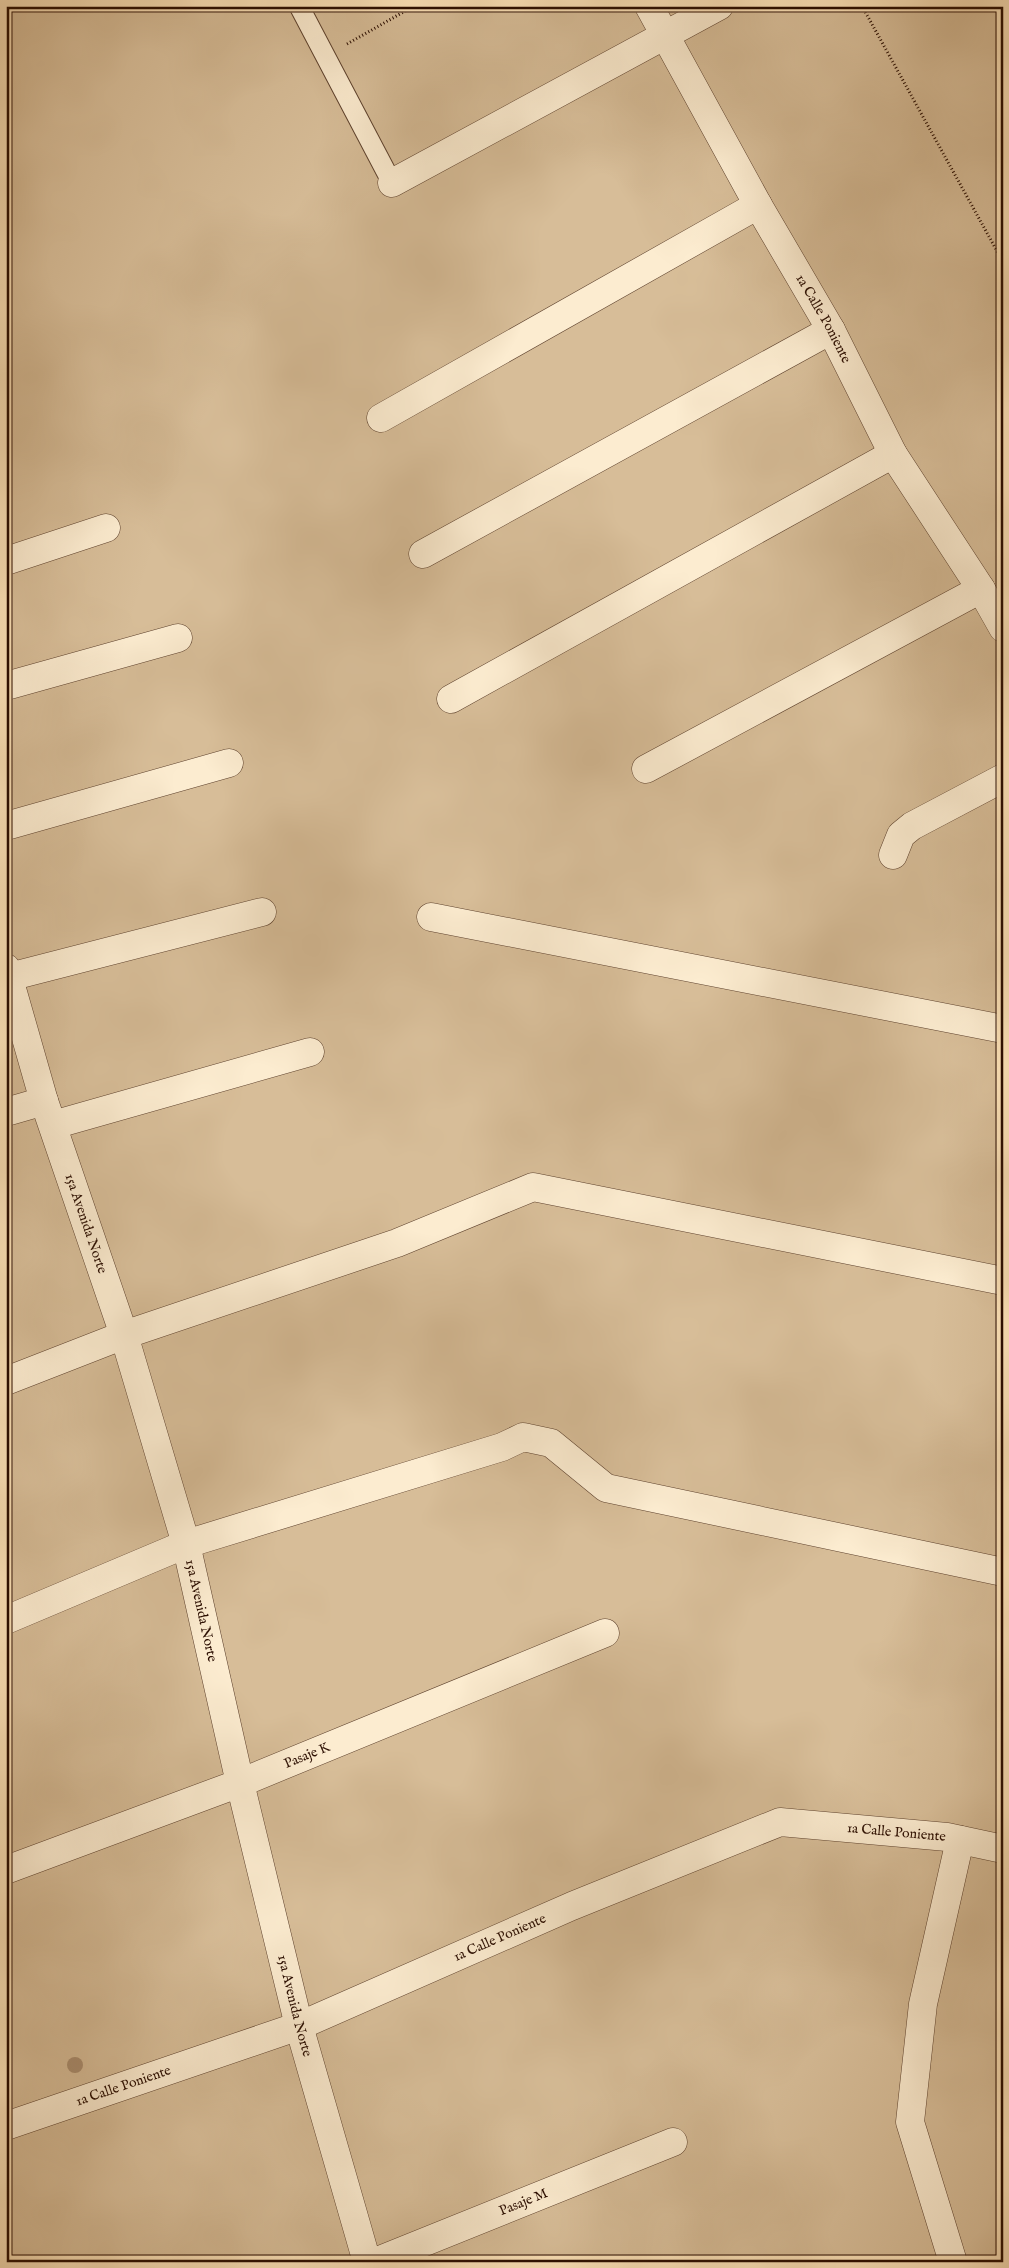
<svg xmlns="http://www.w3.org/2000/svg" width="1009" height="2268" font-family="'IM FELL English',serif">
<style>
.green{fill:#d7bd98;stroke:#80654c}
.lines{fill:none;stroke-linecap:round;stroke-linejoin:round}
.lane-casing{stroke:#5e422e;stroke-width:21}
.street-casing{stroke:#5e422e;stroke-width:29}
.path{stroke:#2a0d00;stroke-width:3;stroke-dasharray:1 2.5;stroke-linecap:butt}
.lane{stroke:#fcecd0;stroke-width:19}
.street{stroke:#fcecd0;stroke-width:28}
.tree{fill:#aa8e70}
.labels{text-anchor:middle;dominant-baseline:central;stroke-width:4.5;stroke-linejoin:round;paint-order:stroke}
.street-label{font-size:14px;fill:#2a0d00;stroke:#fcecd0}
</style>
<rect width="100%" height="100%" fill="#fbe1b7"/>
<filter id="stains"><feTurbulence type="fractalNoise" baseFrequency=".004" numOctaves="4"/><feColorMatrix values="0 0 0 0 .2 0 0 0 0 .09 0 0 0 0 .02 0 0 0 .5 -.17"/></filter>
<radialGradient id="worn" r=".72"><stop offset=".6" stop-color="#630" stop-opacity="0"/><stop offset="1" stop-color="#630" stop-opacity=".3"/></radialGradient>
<path class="green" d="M6 6H1003V2262H6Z"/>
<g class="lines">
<defs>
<path id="lane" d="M299 6 392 183"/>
<g id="street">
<path id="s1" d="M649 6 758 205 831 330 893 454 981 589 1003 628"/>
<path d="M392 183 719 6"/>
<path d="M381 418 758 205"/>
<path d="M423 554 831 330"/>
<path d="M6 561 106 528"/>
<path d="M6 686 178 638"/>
<path d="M451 699 893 454"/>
<path d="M646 769 981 589"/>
<path d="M6 826 229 763"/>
<path d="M893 855 901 835 912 826 1003 778"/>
<path d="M431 917 1003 1029"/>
<path id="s2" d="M6 968 44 1101 124 1335 186 1544 240 1783 299 2026 367 2262"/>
<path d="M9 977 262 912"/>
<path d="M6 1112 44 1101"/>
<path d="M53 1125 310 1052"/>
<path d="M6 1381 124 1335 397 1243 533 1187 1003 1281"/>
<path d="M6 1620 186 1544 502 1447 523 1437 551 1443 606 1488 1003 1572"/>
<path id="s3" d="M6 1870 240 1783 605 1633"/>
<path id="s4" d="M6 2126 299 2026 572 1906 780 1822 947 1837 1003 1849"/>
<path id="s5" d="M375 2262 673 2142"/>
<path d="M953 2262 910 2122 923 2004 960 1840"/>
</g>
</defs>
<use href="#lane" class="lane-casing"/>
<use href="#street" class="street-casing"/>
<path class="path" d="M862 6 1003 262
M997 6 1003 17
M347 44 414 6"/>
<use href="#lane" class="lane"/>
<use href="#street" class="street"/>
</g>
<circle class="tree" cx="75" cy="2065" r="8"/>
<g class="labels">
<g class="street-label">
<text stroke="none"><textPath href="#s1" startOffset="358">1a Calle Poniente</textPath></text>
<text stroke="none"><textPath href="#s2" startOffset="268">15a Avenida Norte</textPath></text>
<text stroke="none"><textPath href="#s2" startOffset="672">15a Avenida Norte</textPath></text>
<text stroke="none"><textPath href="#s3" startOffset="322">Pasaje K</textPath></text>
<text stroke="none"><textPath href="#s4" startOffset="949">1a Calle Poniente</textPath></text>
<text stroke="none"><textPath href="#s4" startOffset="529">1a Calle Poniente</textPath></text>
<text stroke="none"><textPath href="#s2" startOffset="1078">15a Avenida Norte</textPath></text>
<text stroke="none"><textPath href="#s4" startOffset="124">1a Calle Poniente</textPath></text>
<text stroke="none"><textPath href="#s5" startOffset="160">Pasaje M</textPath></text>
</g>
</g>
<rect width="1009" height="2268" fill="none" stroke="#fbe1b7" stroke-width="25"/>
<rect x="8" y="8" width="994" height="2253" fill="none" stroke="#2a0d00" stroke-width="2.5"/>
<rect x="12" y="12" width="984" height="2243" fill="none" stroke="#2a0d00"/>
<rect width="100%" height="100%" filter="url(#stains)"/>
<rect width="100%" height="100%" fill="url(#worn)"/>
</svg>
